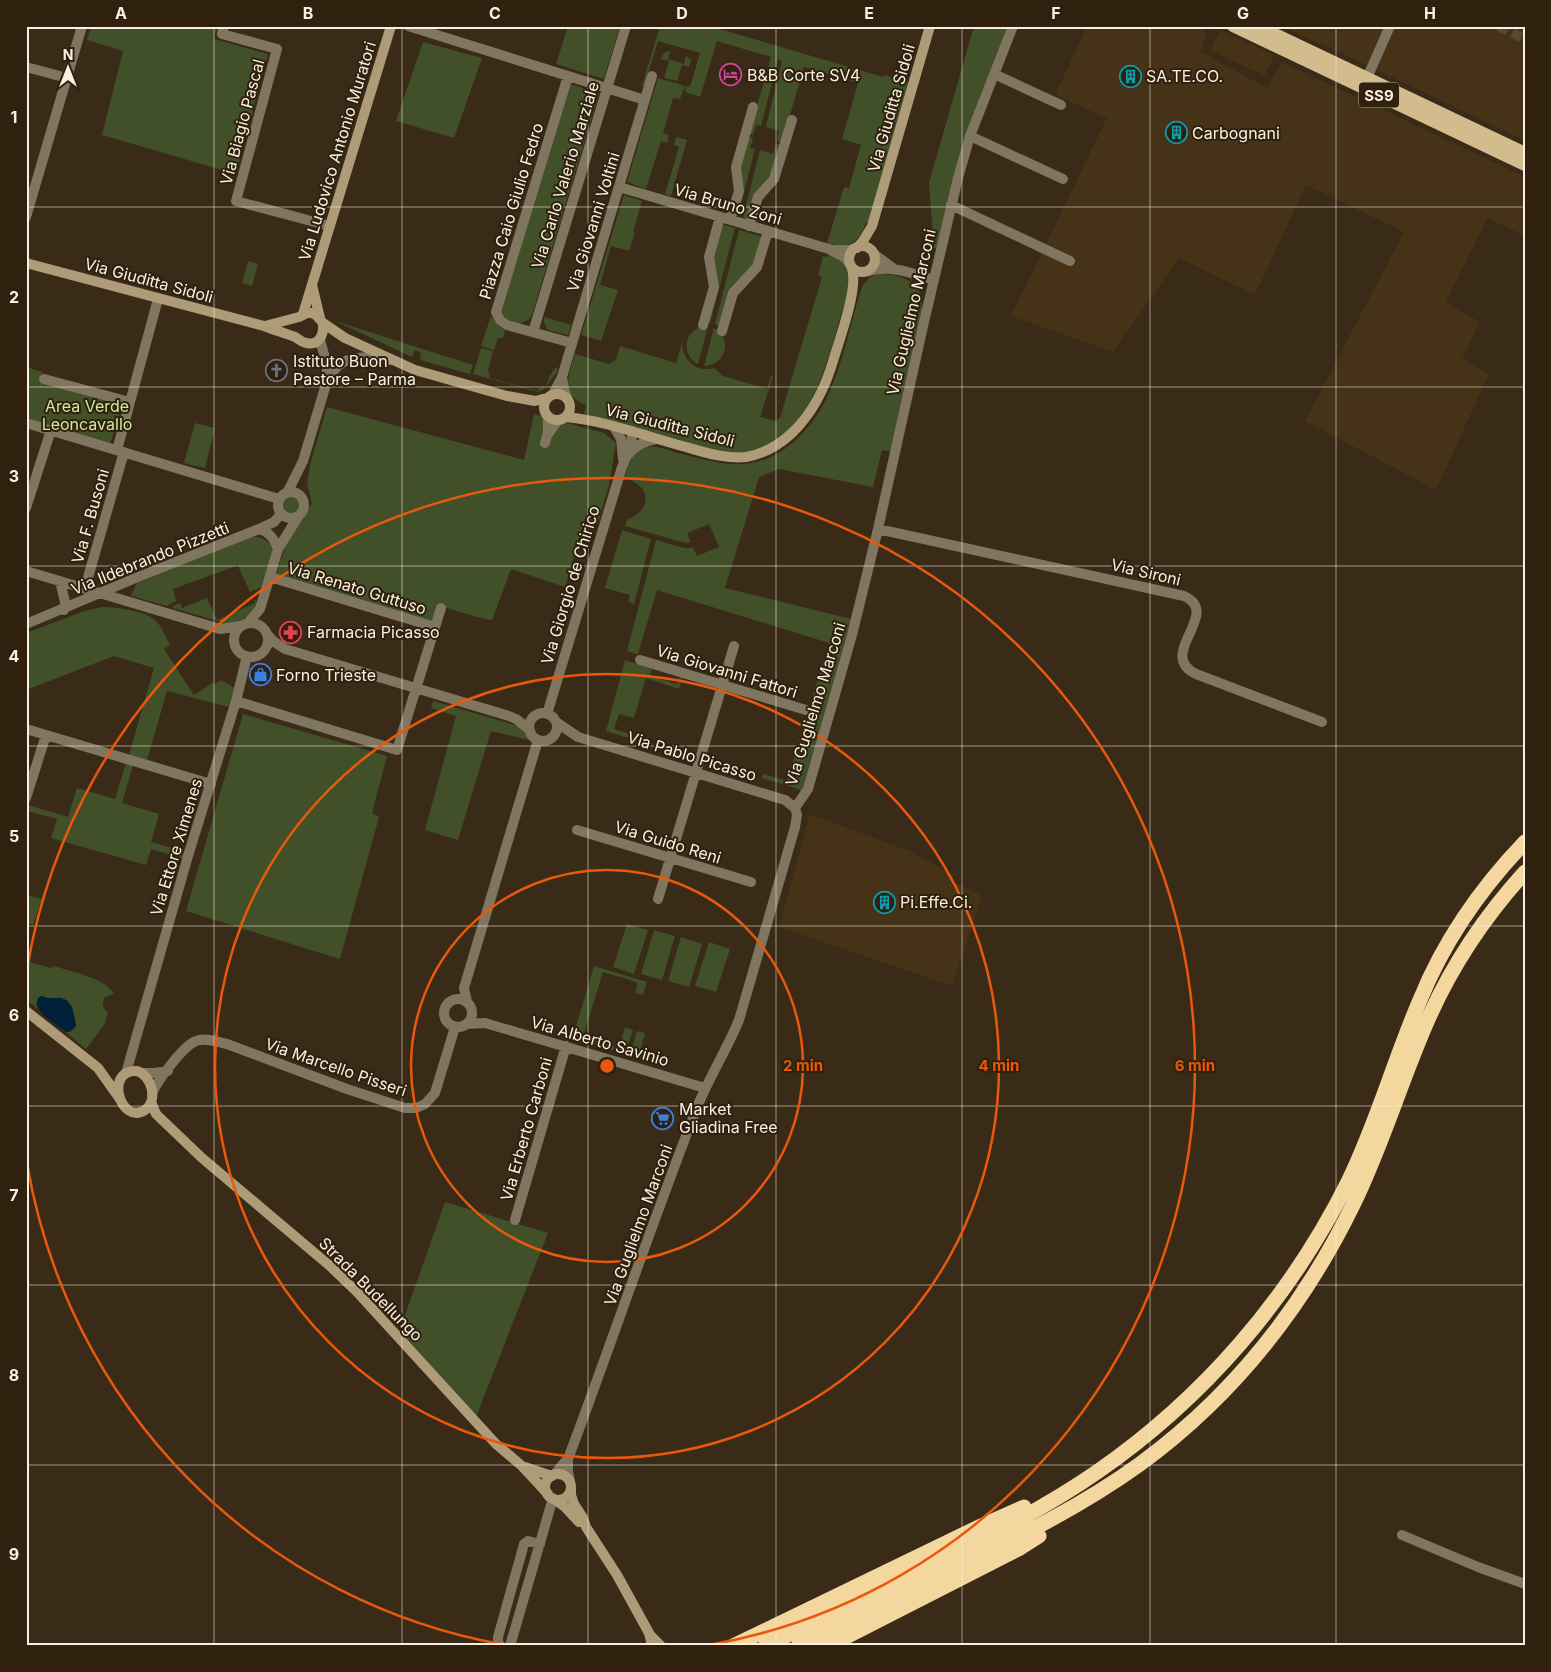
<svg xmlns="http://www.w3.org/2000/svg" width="1551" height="1672" font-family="Inter,sans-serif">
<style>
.built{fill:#453217}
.green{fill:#425029}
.water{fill:#002039}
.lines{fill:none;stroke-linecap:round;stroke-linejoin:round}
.street-tunnel{stroke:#564936;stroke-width:10;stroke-dasharray:10 5;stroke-linecap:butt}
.street{stroke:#80755f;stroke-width:10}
.secondary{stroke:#ae9c79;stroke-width:10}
.primary{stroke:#d2bb8d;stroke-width:12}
.highway{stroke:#f3d79f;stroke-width:15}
.grid{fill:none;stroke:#f9f0e3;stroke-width:1;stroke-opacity:0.55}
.ring{fill:none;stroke:#e8590c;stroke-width:2.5}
.labels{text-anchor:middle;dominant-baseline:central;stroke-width:4;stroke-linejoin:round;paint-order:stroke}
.shield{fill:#2f210d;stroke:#bcb2a3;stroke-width:1}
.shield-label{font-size:15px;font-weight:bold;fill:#f9f0e3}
.poi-label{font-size:16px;fill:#f9f0e3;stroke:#2f210d;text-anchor:start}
.street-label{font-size:16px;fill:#f9f0e3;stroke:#2f210d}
.park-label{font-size:16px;fill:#ceec9c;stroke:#2f210d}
.centre{fill:#e8590c;stroke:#2f210d;stroke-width:2.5}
.ring-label{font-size:15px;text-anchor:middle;font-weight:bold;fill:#e8590c;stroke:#2f210d;stroke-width:4;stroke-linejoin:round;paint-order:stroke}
.neatline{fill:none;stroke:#f9f0e3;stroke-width:2}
.grid-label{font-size:16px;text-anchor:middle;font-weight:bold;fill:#f9f0e3}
</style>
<rect width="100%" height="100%" fill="#392b17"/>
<path class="built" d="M1087 26H1195L1207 32 1201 52 1267 88 1282 62 1525 177V236L1488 218 1446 302 1480 322 1462 359 1489 374 1436 490 1305 421 1404 232 1306 185 1255 295 1179 258 1113 352 1011 316 1107 118 1055 95Z
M1281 26H1525V141L1369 66Z
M1220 30 1274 55 1265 76 1210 50Z
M810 814 910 851 953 875 952 881 982 896 952 986 779 927Z"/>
<path class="green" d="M91 26H217L214 39 268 54 236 174 102 135 123 51 87 40Z
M568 26H620L604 79 556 64Z
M660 26H709L883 77 884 75 909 83 868 223 866 222C859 244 849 249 827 243L844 187 849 188 861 145 842 139 858 83 804 67 782 142 777 141 779 131 766 127 782 61 778 59 761 126 756 125 753 135 749 134 771 57 717 41 700 97 685 92 686 86 690 87 700 53 658 41 644 86H642Z
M974 26H1009L939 249 934 248 929 183Z
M423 42 482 58 454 138 396 121Z
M668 51H670L668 59 684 64 686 56 691 60 689 67 682 65 677 81 664 78 669 61 661 59 664 53Z
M658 78 685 86 680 99 673 98 663 133 669 135 667 143 661 141 646 189 627 182Z
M570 84 599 93 532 315C524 328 507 324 501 311Z
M676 137 687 140 671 196 665 194 679 147 674 145Z
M748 137 753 138 750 148 755 149 738 216 735 215 739 168Z
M776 144 781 145 771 177 748 219 743 218 760 150 773 154Z
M624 195 642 201 633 232 635 233 629 251 611 246 600 285 618 290 601 341 581 335Z
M721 224 735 228 710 323 707 322 712 256Z
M739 230 763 237 754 266 720 327 715 324Z
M829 254C835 257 844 260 847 267 855 284 844 305 839 322 825 370 809 436 753 451 725 458 694 445 668 437 640 430 612 422 584 414L586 405C559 395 569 375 575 354L609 364 616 360 620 346 676 363 682 343C683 361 697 373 714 368L723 376 767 389 771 376H773L760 417 776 421 780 418 822 277 818 276 823 256 828 257Z
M248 261 258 264 252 286 242 283Z
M879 274C902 274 925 283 922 308L924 309 903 404C896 419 896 436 892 452L882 450 873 487 779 469 759 477 725 588 851 619 806 783 801 790 762 778 763 774 787 781 829 643 657 590 638 654 627 651 656 540 684 548H693L697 556 719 547 709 524 687 533 691 542 685 543 625 526 627 520C653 509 651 486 625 478 628 466 631 453 644 448 653 444 665 449 674 452 724 465 759 477 801 435 840 396 845 336 863 285L870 277Z
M491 316 496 323 505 331 503 338H498L494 350 481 346Z
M544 317 571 325 568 335 548 330 544 323Z
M335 321 473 365 470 374 420 360 421 353 415 350 412 357Z
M708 326 698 364C678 353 686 326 708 326Z
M714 328C733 339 726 365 704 366Z
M481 348 493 351 488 370 490 378 538 391 539 388 546 387 549 377 555 368 558 369 556 374C549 379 549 389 538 392L473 374Z
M26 367 42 372 39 381 123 403 110 444 26 419Z
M327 407 524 460 534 414 604 433 616 443 609 485 598 523 585 518 565 587 511 569 492 620 477 617 437 605 432 622 276 575 285 547 312 504 307 483 310 465Z
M195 423 215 428 205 468 184 463Z
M281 505a10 10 0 1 1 20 0a10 10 0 1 1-20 0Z
M622 530 651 539 634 604 628 602 630 595 605 588Z
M252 536C263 538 269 540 274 550L261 587 250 592 237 564 236 566 173 589 176 601 167 606 131 596 137 583Z
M207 598 217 620 255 603 253 599 258 602 253 615 243 619 235 626 173 608V606L180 603 182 608Z
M102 607C115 607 147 611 156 621 162 627 166 637 170 645L164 649 194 695 214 682 215 684 221 680 235 688 229 707 167 691 147 760 129 755 154 668 114 656 26 690V633L85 611Z
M625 660 652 669 650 676 677 684 680 677 682 678 679 689 646 678 634 718 619 714 614 729 640 737 639 741 606 731Z
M433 701 524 728 529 740 491 731 458 840 425 830 456 716 431 708Z
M243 714 387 756 372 813 379 817 340 959 186 911Z
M126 763 133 765 122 803 159 814 151 842 186 852 184 859 151 849 146 865 51 838 57 819 27 811 28 805 68 817 77 788 115 799Z
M26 895 42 899 33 925 26 922Z
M627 924 648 930 634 974 613 967Z
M654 930 675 936 662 980 641 974Z
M681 937 702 944 689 987 668 981Z
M709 942 730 949 716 992 695 986Z
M26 961 51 968 54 966C69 971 108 979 114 994L105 997C101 1004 103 1008 108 1013L104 1025 86 1049 66 1032H71L75 1020 72 1010V1006L36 1003 38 1009 26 1000Z
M594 966 647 982 643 995 635 993 638 983 619 976V977L603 972 581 1043 572 1040Z
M625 1027 633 1030 625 1054 594 1044 593 1046 589 1045 592 1039 619 1048Z
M637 1031 645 1033 639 1054 666 1061 665 1067H662V1065L630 1055Z
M445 1202 548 1233 476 1417 399 1332Z"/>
<path class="water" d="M41 996C44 996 46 998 49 998 53 999 57 997 61 998 73 1000 74 1015 76 1025L74 1029 66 1032C56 1024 32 1012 38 998Z"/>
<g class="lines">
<path class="street-tunnel" d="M1499 26 1525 39"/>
<path class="street" d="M224 26 222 34 277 49 236 201 330 226
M408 26 645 100
M26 67 67 78
M994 74 1061 105
M568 76 496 312 500 320 507 325 572 343
M1367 78 1390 26
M970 136 1063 179
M619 187 829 249 844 257 850 264
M951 205 1070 261
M26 217 82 26
M730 220 739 191 736 167 753 107
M749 226 758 197 774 179 792 120
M832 250H848L856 248
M874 254 893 268
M869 271C890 264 914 274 934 280
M703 325 714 287 709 257 720 217
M722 331 733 293 757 267 768 231
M533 332 626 26
M562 377 564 389 567 398
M44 379 130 402
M328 380C331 376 333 371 337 367 350 354 373 357 389 360
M553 394 562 377 652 76
M26 423 279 499
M614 427 621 439 623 459
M548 434 558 420
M545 443 548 432V416
M117 450 158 299
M628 455C635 445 645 441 656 439
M278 505a13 13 0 1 1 26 0a13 13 0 1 1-26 0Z
M287 493 303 461 327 381V365L320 340
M26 508 51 430
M259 529C270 532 274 539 278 549
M878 529 1184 596C1223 614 1155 654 1196 674L1322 722
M26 571 220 629 241 626
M270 577 435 627
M60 581 65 602 64 610
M85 588 124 452
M248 623 260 609 278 549 298 517
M234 640a17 17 0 1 1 34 0a17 17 0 1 1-34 0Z
M26 624 138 577 259 529 274 522 281 514
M267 634 273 641 285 649 509 716 516 719 530 730
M640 660 806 710
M236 701 397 750 441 608
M529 727a14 14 0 1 1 28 0a14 14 0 1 1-28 0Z
M547 714 622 467 631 446 632 432
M556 722 578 737 785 800 795 808
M26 729 211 784
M26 798 46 735
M577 830 751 882
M658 899 734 646
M444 1013a14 14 0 1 1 28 0a14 14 0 1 1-28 0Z
M467 1002 464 988 538 740
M466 1024 485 1023 705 1088
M126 1073 188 856 236 701 247 656
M143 1073H155L168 1071
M152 1094C157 1081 183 1046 196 1041 205 1037 218 1042 227 1044L347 1089 405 1108H416L425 1104 435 1093 455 1027
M515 1220 566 1046
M555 1474 568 1458
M570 1481 568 1472V1459C612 1342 652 1222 698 1105 710 1076 727 1049 739 1020L795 827 797 815 795 808 808 789 852 635 878 529 924 322 958 178 970 136 1013 26
M1402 1535 1478 1567 1525 1584
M501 1646 498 1643V1637L524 1544 528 1541 540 1544
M510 1646 553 1498"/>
<path class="secondary" d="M849 259a13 13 0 1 1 26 0a13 13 0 1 1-26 0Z
M857 248 863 241 872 226 930 26
M26 263 264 326C274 330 285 333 295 337 299 339 301 342 306 343 320 346 324 334 323 323
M312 285 320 318
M303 314 391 26
M265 326 299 317 307 313H312L316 315 323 323 345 338 415 370 507 396 535 401 547 398
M544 407a13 13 0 1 1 26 0a13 13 0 1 1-26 0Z
M565 417C604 420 648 437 686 447 706 453 725 459 746 457 764 454 779 445 792 433 814 412 826 386 834 358 840 337 860 285 851 266
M26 1011 98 1068 120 1099
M137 1071C151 1075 159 1100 145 1110 120 1126 104 1069 137 1071Z
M151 1102 156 1114 202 1158 330 1266 357 1292 496 1444 522 1466 548 1494
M525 1467 552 1476
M545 1487a13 13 0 1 1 26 0a13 13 0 1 1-26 0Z
M571 1489V1495L574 1504 583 1518 586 1527 617 1575 649 1633 652 1646
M554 1499 565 1507 579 1522
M649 1634 661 1646"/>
<path class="primary" d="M1233 26 1525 165
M1258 26 1525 153"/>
<path class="highway" d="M733 1646 981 1526 1024 1507
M765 1646C818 1621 869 1595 921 1570 981 1540 1042 1510 1097 1472 1204 1398 1290 1298 1348 1182 1377 1123 1394 1060 1420 1000 1444 941 1481 888 1525 842
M798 1646C849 1620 901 1595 952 1569 1017 1538 1082 1506 1140 1464 1233 1396 1303 1307 1353 1205 1383 1144 1402 1077 1430 1015 1454 962 1486 915 1525 872
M828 1646 1020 1548 1039 1536"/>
</g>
<path class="grid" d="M214 26V1646M402 26V1646M588 26V1646M776 26V1646M962 26V1646M1150 26V1646M1336 26V1646M26 207H1525M26 387H1525M26 566H1525M26 746H1525M26 926H1525M26 1106H1525M26 1285H1525M26 1465H1525"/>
<g class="ring">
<circle cx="607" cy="1066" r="196"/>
<circle cx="607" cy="1066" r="392"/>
<path d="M505 1645A588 588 0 0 1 27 1163M27 969A588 588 0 1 1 709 1645"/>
</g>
<defs>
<symbol id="hotel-ring" viewBox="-11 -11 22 22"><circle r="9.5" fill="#2f210d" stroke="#d1479c" stroke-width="1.5"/><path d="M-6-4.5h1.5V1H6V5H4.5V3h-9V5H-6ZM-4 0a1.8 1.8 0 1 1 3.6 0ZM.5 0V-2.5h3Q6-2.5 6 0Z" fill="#d1479c"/></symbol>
<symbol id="building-ring" viewBox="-11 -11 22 22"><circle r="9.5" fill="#2f210d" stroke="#0f9aa8" stroke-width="1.5"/><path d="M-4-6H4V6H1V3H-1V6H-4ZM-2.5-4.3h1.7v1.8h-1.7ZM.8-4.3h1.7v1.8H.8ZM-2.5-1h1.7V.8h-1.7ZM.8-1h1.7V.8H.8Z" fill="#0f9aa8"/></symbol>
<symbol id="church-ring" viewBox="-11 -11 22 22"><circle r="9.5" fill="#2f210d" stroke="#6b7280" stroke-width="1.5"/><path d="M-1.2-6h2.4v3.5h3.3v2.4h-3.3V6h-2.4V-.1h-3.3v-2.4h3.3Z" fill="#6b7280"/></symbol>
<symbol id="pharmacy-ring" viewBox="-11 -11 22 22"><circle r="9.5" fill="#2f210d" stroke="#e0444e" stroke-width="1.5"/><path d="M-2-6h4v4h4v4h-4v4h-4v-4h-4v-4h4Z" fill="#e0444e"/></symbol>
<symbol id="shop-ring" viewBox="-11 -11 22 22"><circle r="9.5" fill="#2f210d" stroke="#3f7fe0" stroke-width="1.5"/><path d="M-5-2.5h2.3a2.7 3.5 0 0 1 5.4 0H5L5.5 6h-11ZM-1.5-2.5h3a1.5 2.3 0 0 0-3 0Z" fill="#3f7fe0"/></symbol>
<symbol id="supermarket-ring" viewBox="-11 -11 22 22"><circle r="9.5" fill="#2f210d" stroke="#3f7fe0" stroke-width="1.5"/><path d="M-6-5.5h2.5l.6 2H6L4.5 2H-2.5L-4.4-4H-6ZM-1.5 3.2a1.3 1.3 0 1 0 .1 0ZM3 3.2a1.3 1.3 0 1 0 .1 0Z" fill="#3f7fe0"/></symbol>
</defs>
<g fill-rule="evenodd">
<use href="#hotel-ring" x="718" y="62" width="25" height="25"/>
<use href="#building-ring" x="1118" y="64" width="25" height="25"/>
<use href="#building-ring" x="1164" y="120" width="25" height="25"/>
<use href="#church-ring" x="264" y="358" width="25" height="25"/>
<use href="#pharmacy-ring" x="278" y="620" width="25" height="25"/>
<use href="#shop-ring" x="248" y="662" width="25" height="25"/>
<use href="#building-ring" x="872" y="890" width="25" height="25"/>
<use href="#supermarket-ring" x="650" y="1106" width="25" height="25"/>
</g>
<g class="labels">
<rect class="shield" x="1359" y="82.5" width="40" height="25" rx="4"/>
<g class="shield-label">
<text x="1379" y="95">SS9</text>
</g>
<g class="poi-label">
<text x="747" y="75">B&amp;B Corte SV4</text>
<text x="1146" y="76">SA.TE.CO.</text>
<text x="1192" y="133">Carbognani</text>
<text x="293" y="361">Istituto Buon<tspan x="293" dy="18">Pastore – Parma</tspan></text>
<text x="307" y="632">Farmacia Picasso</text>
<text x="276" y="675">Forno Trieste</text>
<text x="900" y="902">Pi.Effe.Ci.</text>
<text x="679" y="1109">Market<tspan x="679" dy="18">Gliadina Free</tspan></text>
</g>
<g class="street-label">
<text transform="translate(891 108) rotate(-74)">Via Giuditta Sidoli</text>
<text transform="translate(242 122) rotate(-75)">Via Biagio Pascal</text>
<text transform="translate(337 151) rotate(-73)">Via Ludovico Antonio Muratori</text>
<text transform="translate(565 175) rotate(-73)">Via Carlo Valerio Marziale</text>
<text transform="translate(728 204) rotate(16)">Via Bruno Zoni</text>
<text transform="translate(511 211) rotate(-73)">Piazza Caio Giulio Fedro</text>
<text transform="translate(593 222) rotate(-73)">Via Giovanni Voltini</text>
<text transform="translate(149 280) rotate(15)">Via Giuditta Sidoli</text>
<text transform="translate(911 312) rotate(-77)">Via Guglielmo Marconi</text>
<text transform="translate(670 425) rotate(14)">Via Giuditta Sidoli</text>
<text transform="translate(90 516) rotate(-74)">Via F. Busoni</text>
<text transform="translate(150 558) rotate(-22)">Via Ildebrando Pizzetti</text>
<text transform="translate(1146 572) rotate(13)">Via Sironi</text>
<text transform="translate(570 585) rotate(-73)">Via Giorgio de Chirico</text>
<text transform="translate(357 588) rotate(17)">Via Renato Guttuso</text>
<text transform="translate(727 671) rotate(17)">Via Giovanni Fattori</text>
<text transform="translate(815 704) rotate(-73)">Via Guglielmo Marconi</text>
<text transform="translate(692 756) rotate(17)">Via Pablo Picasso</text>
<text transform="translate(668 842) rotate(17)">Via Guido Reni</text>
<text transform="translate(176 847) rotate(-73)">Via Ettore Ximenes</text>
<text transform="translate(600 1041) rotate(16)">Via Alberto Savinio</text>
<text transform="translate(336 1067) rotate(19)">Via Marcello Pisseri</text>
<text transform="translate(526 1129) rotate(-74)">Via Erberto Carboni</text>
<text transform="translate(638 1225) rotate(-70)">Via Guglielmo Marconi</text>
<text transform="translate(371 1289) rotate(45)">Strada Budellungo</text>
</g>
<g class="park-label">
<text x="87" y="406">Area Verde<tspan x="87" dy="18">Leoncavallo</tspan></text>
</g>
</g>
<circle cx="607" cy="1066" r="8" class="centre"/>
<g class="ring-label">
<text x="803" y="1071">2 min</text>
<text x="999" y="1071">4 min</text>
<text x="1195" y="1071">6 min</text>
</g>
<rect width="1551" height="1672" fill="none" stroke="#2f210d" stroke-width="55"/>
<g transform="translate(68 68)" stroke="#2f210d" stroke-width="4" paint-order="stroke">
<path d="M0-4L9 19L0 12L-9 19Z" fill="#f9f0e3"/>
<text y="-8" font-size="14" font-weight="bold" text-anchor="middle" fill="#f9f0e3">N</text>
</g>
<rect x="28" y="28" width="1496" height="1616" class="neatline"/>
<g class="grid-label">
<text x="121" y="19">A</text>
<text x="308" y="19">B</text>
<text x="495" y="19">C</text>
<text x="682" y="19">D</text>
<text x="869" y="19">E</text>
<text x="1056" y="19">F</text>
<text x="1243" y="19">G</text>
<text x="1430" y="19">H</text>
<text x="14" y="123">1</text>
<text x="14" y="303">2</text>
<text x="14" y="482">3</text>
<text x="14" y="662">4</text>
<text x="14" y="842">5</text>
<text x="14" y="1021">6</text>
<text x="14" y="1201">7</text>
<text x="14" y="1381">8</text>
<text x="14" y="1560">9</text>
</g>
</svg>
